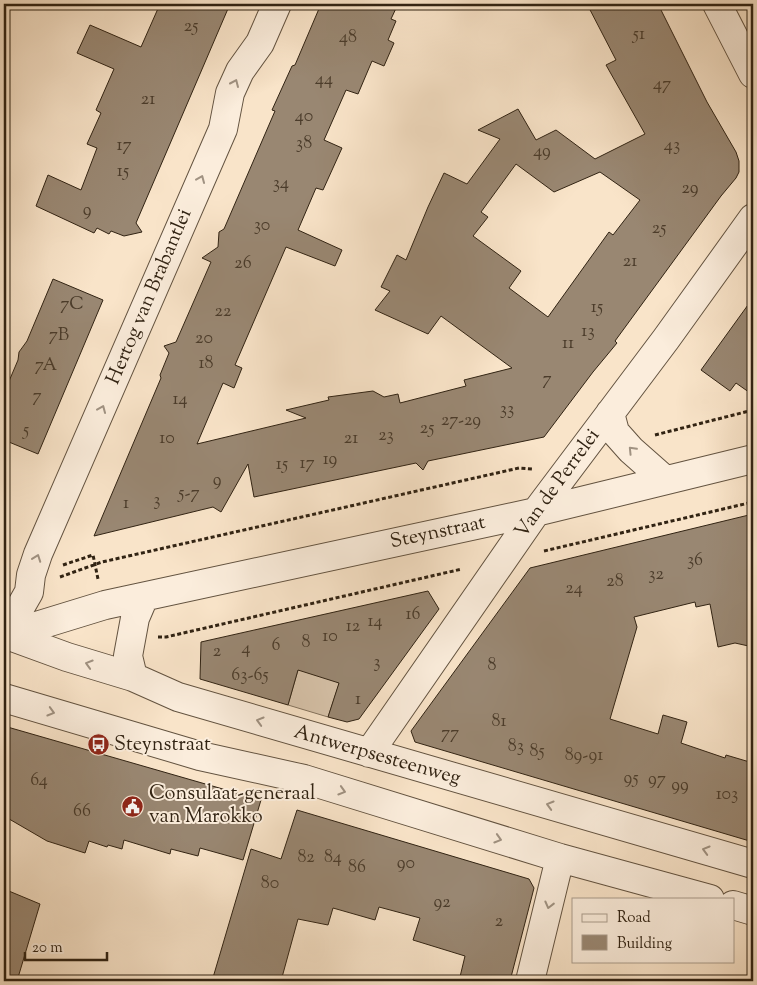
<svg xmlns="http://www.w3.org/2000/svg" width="757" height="985" font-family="'Sorts Mill Goudy',serif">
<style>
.garden{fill:#d7c3aa;stroke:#84735e}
.building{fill:#998772;stroke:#312313;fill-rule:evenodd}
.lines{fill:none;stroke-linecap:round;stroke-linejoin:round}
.minor-casing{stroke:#635340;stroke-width:30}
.path{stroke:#312313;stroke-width:3;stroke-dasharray:4 2.5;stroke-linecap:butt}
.minor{stroke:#fbeddc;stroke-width:28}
.oneway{stroke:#a09282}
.labels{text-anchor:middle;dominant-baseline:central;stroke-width:4;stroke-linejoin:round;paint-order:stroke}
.number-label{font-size:18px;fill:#4b3c2b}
.street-label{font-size:20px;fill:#312313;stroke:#fbeddc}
.poi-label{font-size:20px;fill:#312313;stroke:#fbeddc;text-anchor:start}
</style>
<rect width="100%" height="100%" fill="#f9e4c9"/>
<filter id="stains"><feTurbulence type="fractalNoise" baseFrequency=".004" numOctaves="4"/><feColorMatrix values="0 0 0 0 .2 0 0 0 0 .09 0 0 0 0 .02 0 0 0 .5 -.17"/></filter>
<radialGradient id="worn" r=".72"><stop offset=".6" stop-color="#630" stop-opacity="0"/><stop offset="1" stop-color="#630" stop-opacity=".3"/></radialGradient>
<path class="garden" d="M348 657 328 717 288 705 298 670 321 667Z"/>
<path class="building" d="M160 4H230L136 223 142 232 124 236 111 231 109 234 97 228 94 233 36 206 48 175 81 190 97 148 87 144 101 113 96 110 114 69 77 53 90 25 141 47Z
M321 4H398L391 19 396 21 388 40 394 43 384 66 372 61 358 94 346 90 324 140 342 148 323 190 316 188 298 230 342 250 335 266 286 247 235 365 242 368 234 388 223 383 197 444 306 418 286 410 329 400 328 397 373 391 384 397 398 394 400 403 466 386 464 380 512 368 441 316 428 334 375 310 390 291 381 287 397 255 406 260 428 207 444 173 467 184 500 139 478 130 518 109 536 140 556 130 595 159 645 134 606 65 616 60 587 4H658L707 102 736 152 739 161V172L736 178 721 196 615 341 617 343 593 372 544 437 428 461 423 470 416 463 254 497 248 464 221 512 213 507 94 536 161 378 160 375 169 353 164 346 176 342 211 262 202 258 218 247 219 232 224 229 275 111 272 110 292 66 295 65 298 58ZM516 164 554 192 600 172 640 200 613 235 609 232 548 317 509 288 521 271 473 236 488 217 481 212Z
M53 279 103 300 38 454 4 440V393L18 360 19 352 27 341Z
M753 298V395L736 383 730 391 701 370Z
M753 514V647L735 643 718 647 710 604 696 607 695 602 634 617 637 627 610 719 658 734 663 715 687 722 681 743 725 758 726 755 753 763V842L415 742 411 731 530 568Z
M428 591 439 609 359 719 347 722 328 717 339 683 298 670 288 705 200 679 201 642Z
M4 726 261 800 243 860 200 848 198 856 171 849 170 854 124 840 122 849 108 845 107 847 89 841 85 853 47 841 4 816Z
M297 810 529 879 534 888 510 981H459L465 956 413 940 420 918 379 907 375 920 333 908 328 925 298 919 281 981H212L251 849 281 859Z
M4 889 40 904 17 981H4Z"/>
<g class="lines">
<defs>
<path id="minor" d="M717 4 753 74
M610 413 615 432 631 450 665 480
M4 634 67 657 133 677 178 697 753 864
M5 634 29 592 31 575 38 554 223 129 230 93 240 71 260 43 277 4
M4 636 105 605 536 512 753 459
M133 677 128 656 135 618 144 597
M4 698 200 756 304 779 560 858 710 899
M369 753 536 512 666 339 753 218
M733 905 753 911
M530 981 560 858"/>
</defs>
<use href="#minor" class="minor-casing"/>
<path class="path" d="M655 435 753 410
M544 551 753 502
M63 565 93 555 98 579
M60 577 102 562 519 468 533 469
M158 637H166L462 569"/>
<use href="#minor" class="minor"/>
</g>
<defs><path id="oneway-chevron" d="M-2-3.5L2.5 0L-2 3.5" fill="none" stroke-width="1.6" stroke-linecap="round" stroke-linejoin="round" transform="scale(1.25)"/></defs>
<g class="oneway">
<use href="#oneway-chevron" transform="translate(235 83) rotate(-66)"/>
<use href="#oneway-chevron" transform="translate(201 179) rotate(-67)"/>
<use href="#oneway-chevron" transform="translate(102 409) rotate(-67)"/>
<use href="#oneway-chevron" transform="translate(632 450) rotate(-134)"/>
<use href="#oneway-chevron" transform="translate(37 558) rotate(-70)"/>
<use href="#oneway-chevron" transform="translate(89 664) rotate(-163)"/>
<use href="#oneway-chevron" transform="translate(51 712) rotate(16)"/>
<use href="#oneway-chevron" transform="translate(260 721) rotate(-164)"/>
<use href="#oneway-chevron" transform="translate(342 791) rotate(17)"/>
<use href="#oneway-chevron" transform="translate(550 805) rotate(-164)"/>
<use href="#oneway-chevron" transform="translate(498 839) rotate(17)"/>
<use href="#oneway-chevron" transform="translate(706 850) rotate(-164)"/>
<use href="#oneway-chevron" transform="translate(549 905) rotate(104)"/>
</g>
<defs>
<symbol id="bus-disc" viewBox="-11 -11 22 22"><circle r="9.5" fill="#8f2418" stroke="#fbeddc"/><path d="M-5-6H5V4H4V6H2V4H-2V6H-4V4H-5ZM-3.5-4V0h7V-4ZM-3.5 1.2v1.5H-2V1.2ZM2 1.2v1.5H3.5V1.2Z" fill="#fff"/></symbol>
<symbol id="civic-disc" viewBox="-11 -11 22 22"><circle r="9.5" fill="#8f2418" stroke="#fbeddc"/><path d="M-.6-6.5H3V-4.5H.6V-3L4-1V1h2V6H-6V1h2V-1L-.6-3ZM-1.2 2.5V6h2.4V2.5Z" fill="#fff"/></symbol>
</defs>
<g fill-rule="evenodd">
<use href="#bus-disc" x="86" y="732" width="25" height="25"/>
<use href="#civic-disc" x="120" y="794" width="25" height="25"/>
</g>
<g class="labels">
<g class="number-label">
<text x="191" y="27">25</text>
<text x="639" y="35">51</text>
<text x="348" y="38">48</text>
<text x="324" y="80">44</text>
<text x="662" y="85">47</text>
<text x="148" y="100">21</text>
<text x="304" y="117">40</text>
<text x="304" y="144">38</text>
<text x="124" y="146">17</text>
<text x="672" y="146">43</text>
<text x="542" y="152">49</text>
<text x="123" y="172">15</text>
<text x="281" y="184">34</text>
<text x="690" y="189">29</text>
<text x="87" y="211">9</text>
<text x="262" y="226">30</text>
<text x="659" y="229">25</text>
<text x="630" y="262">21</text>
<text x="243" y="264">26</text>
<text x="72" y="305">7C</text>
<text x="597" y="308">15</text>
<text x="223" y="312">22</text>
<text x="588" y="332">13</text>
<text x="59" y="336">7B</text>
<text x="204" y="339">20</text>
<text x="568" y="344">11</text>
<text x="206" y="364">18</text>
<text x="46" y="366">7A</text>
<text x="547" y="380">7</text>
<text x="37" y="397">7</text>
<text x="180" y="400">14</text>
<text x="507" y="410">33</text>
<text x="461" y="421">27-29</text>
<text x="427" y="429">25</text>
<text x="26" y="431">5</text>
<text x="386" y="436">23</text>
<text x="167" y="439">10</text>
<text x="351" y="439">21</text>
<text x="330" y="460">19</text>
<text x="307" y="464">17</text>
<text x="282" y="465">15</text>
<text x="217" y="481">9</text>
<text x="189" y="494">5-7</text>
<text x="157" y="501">3</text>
<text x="126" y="504">1</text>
<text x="695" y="561">36</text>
<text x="656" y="575">32</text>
<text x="615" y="582">28</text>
<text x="574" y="589">24</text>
<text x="413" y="615">16</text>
<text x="375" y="622">14</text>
<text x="353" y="627">12</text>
<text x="330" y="637">10</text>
<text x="306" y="643">8</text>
<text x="276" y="646">6</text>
<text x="246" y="649">4</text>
<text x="217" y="652">2</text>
<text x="377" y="663">3</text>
<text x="492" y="666">8</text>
<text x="250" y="676">63-65</text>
<text x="358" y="700">1</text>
<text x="499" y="722">81</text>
<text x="450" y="734">77</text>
<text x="516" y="747">83</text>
<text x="537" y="752">85</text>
<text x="584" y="756">89-91</text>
<text x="631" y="779">95</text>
<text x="657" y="780">97</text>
<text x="39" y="781">64</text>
<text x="680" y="786">99</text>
<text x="727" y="795">103</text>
<text x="82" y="812">66</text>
<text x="306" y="858">82</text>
<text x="333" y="858">84</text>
<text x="406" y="864">90</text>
<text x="357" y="868">86</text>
<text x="270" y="884">80</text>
<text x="442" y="903">92</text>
<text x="499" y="922">2</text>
</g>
<g class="street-label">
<text transform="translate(150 297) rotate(-67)">Hertog van Brabantlei</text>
<text transform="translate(558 484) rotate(-54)">Van de Perrelei</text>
<text transform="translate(438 533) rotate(-12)">Steynstraat</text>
<text transform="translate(377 756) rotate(16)">Antwerpsesteenweg</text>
</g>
<g class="poi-label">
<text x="114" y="745">Steynstraat</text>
<text x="149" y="794">Consulaat-generaal<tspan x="149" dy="23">van Marokko</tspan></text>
</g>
</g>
<rect width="757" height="985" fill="none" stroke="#f9e4c9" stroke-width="20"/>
<rect x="5" y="5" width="747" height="975" fill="none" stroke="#312313" stroke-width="2.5"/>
<rect x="10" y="10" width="737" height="965" fill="none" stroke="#312313"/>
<rect x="572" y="898" width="162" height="65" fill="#fbeddc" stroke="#aa9c8c"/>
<rect x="582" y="914" width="25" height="8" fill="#fbeddc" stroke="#aa9c8c"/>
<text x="617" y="922" font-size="15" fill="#312313">Road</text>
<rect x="582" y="935" width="25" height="15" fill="#998772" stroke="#aa9c8c"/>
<text x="617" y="948" font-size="15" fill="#312313">Building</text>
<path d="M25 952v8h82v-8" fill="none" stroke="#312313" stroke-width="2.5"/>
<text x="32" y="952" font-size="15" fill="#312313" stroke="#fbeddc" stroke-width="4" paint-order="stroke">20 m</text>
<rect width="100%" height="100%" filter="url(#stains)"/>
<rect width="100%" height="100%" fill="url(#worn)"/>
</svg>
